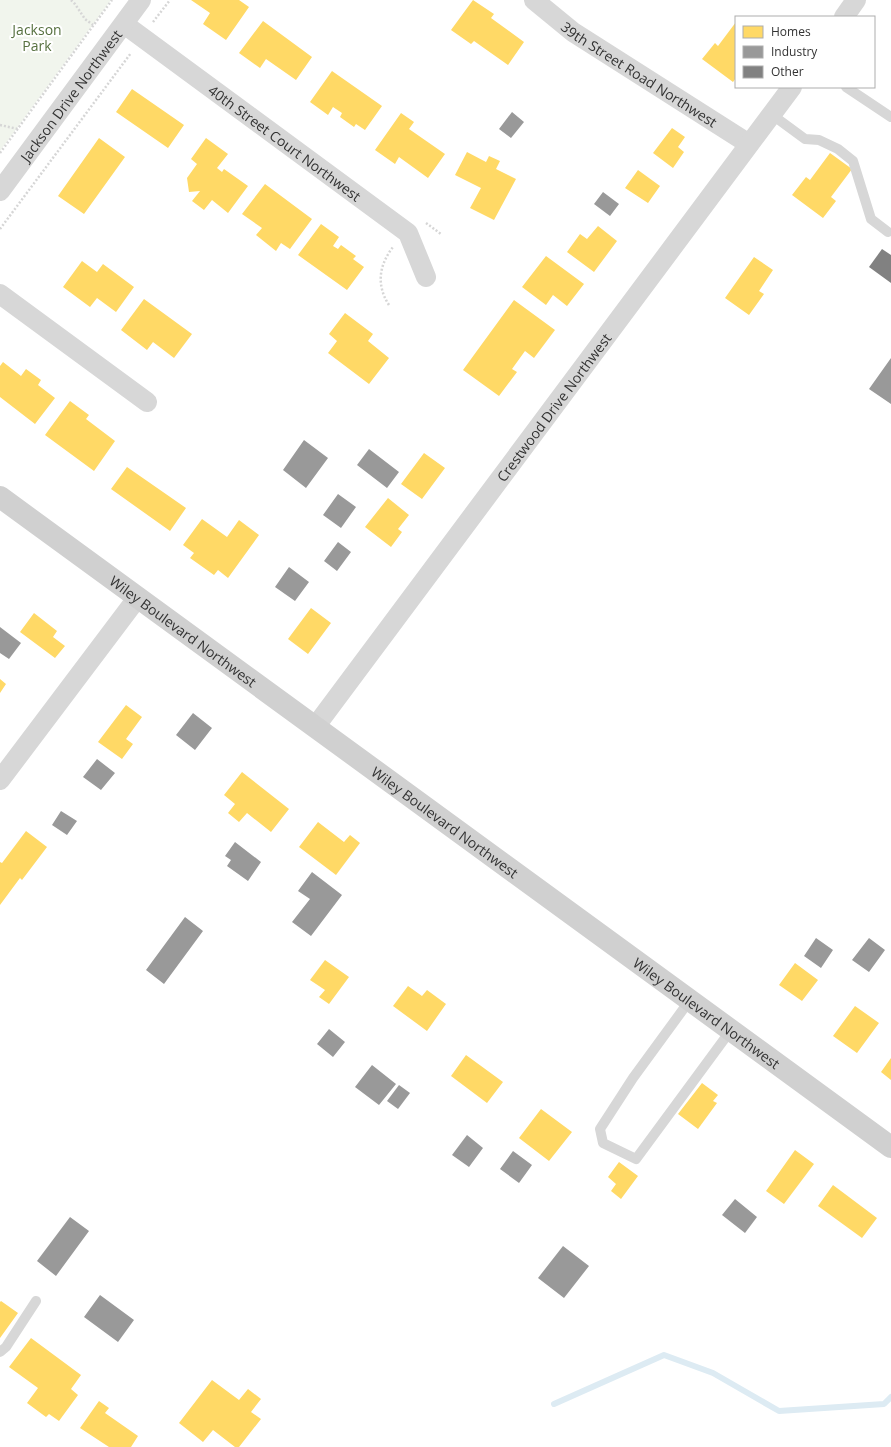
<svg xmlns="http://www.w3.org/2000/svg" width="891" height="1447" font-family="'Open Sans',sans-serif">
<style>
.green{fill:#f1f5ed}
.homes{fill:#ffd966}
.industry{fill:#999}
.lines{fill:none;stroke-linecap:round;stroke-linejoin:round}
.stream{stroke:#ddebf3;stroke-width:6}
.building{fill:#818181}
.path{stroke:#d6d6d6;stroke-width:2.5;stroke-dasharray:2 2;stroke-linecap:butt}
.lane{stroke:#d7d7d7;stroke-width:10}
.street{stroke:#d7d7d7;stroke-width:20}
.secondary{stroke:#d0d0d0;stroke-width:22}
.labels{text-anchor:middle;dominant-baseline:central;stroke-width:4;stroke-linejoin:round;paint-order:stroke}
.park-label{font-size:14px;fill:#56703f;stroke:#fff}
.street-label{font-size:14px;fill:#333;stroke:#fff}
</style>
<rect width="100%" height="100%" fill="#fff"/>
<path class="green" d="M0 0H111L0 151Z"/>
<path class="homes" d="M191 0H239L249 7 226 40 203 24 210 13Z
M473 0 494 14 491 18 524 42 508 65 474 41 471 44 451 30Z
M263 21 312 57 296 80 266 59 260 68 239 53Z
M736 22V78L733 82 702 59 715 43 718 46Z
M332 71 382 106 365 130 356 124 354 127 340 117 342 113 333 107 328 115 310 102Z
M132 89 184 125 168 148 116 112Z
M401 113 414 122 409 129 445 154 428 178 399 157 395 164 375 150Z
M672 128 685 137 678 147 684 152 673 168 653 153Z
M99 138 125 157 84 214 58 196Z
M206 138 228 154 217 168 222 172 224 169 248 186 228 213 212 200 204 210 192 201 200 191 189 192 187 178 197 164 191 159Z
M467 152 486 162 489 156 500 161 496 169 516 179 494 220 470 208 481 188 455 175Z
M830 153 852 169 831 197 836 201 823 218 792 195 806 177 810 180Z
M638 170 660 186 648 203 625 188Z
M265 184 312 219 290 249 281 243 276 251 256 235 262 228 242 214Z
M321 224 339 237 333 246 338 249 341 245 356 256 353 259 364 267 347 290 298 255Z
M598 226 617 241 594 272 567 252 580 234 587 239Z
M546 256 584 284 567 306 553 295 546 305 522 287Z
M754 257 773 270 759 291 764 294 749 315 725 298Z
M82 261 97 272 103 264 134 287 116 312 97 298 90 307 63 287Z
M144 299 192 334 174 358 153 342 147 350 121 330Z
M514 300 555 330 534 358 525 351 512 369 517 372 499 396 463 370Z
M345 313 373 334 368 341 389 358 369 384 328 353 337 341 329 334Z
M3 362 21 376 26 369 41 380 38 385 55 398 35 424 0 397V366Z
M70 401 89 415 86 419 115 441 94 471 45 435Z
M424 453 445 468 422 499 401 484Z
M127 467 186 508 170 531 111 489Z
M388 498 409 515 398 529 402 532 391 547 365 527Z
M202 519 227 537 239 520 259 535 228 578 218 570 214 575 190 558 194 553 183 545Z
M311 608 331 623 308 654 288 639Z
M34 613 57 631 53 637 65 646 55 658 20 632Z
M0 679 6 684 0 693Z
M126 705 142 717 126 739 133 744 122 759 98 742Z
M242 772 289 809 271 832 247 813 239 822 228 813 235 804 224 795Z
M318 822 344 842 350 835 360 843 336 875 299 847Z
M26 831 47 847 22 880 20 878 0 905V862L2 863Z
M325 960 349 977 329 1004 319 997 325 990 310 980Z
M795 963 818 980 802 1001 779 985Z
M408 986 422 996 427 990 446 1004 427 1031 393 1006Z
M855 1006 879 1023 857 1053 833 1036Z
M466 1055 503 1082 487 1103 451 1076Z
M891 1058V1080L881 1072Z
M702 1083 718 1095 713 1101 717 1103 698 1129 678 1114Z
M541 1109 572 1132 549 1161 519 1138Z
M795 1150 814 1164 784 1204 766 1191Z
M619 1162 638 1176 621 1199 611 1191 616 1184 608 1177Z
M833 1185 877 1218 862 1238 818 1206Z
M1 1301 18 1313 0 1338V1302Z
M31 1338 81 1375 71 1389 78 1395 59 1421 49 1414 46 1417 27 1403 38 1388 9 1367Z
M212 1380 239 1400 248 1389 261 1399 251 1412 261 1419 239 1447H235L213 1430 203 1442 179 1423Z
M99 1401 109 1408 105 1413 138 1436 131 1447H109L80 1428Z"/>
<path class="industry" d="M512 112 524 122 511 138 499 129Z
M603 192 619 204 610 216 594 204Z
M891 358V404L869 389Z
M304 440 328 458 306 488 283 470Z
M369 449 399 472 387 488 357 465Z
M338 494 356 507 341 528 323 515Z
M338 542 351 552 337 571 324 561Z
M289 567 309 582 295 601 275 587Z
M0 627 21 643 9 659 0 653Z
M193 713 212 728 195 750 176 735Z
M97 759 115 773 101 790 83 777Z
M61 811 77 821 67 835 52 825Z
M235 842 261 862 248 881 227 866 231 860 225 856Z
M312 872 342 895 311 936 292 922 310 899 298 891Z
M185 917 203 931 164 984 146 970Z
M816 938 833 950 821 968 804 956Z
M869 938 885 950 869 972 852 960Z
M329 1029 345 1042 333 1057 317 1044Z
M372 1065 396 1084 379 1105 355 1087Z
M399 1085 410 1093 398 1109 387 1101Z
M467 1135 483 1148 469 1167 452 1155Z
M513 1151 532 1165 519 1183 500 1169Z
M735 1199 757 1217 745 1233 722 1215Z
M70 1217 89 1231 56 1276 37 1261Z
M563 1246 589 1266 564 1298 538 1278Z
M100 1295 134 1320 118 1342 84 1317Z"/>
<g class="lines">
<path class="stream" d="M554 1404 664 1355 713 1373 779 1411 884 1404 891 1397"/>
</g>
<path class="building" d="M882 249 891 255V283L869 267Z"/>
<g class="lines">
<path class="path" d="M71 0 75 4 85 19 93 25
M153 22 170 0
M0 125 18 129
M0 153 112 0
M426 223 441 234
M0 229 131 53
M389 305C376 285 379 265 393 247"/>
<path class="lane" d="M846 87 891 117
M771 114 805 139 819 140 838 149 853 161 871 219 888 232
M690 1000 633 1078 600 1129 603 1143 636 1159 731 1030
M0 1352 6 1347 36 1301"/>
<g class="street">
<path id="s1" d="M534 0 573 32 749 144"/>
<path d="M844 17 856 0"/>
<path id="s2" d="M124 24 408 233 426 277"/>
<path id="s3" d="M0 191 141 0"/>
<path d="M0 294 147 402"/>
<path id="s4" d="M315 727 792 87"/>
<path d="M0 780 138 597"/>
</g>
<path class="secondary" id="s5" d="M0 497 891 1147"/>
</g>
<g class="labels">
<g class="park-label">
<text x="37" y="29">Jackson<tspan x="37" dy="16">Park</tspan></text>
</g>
<g class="street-label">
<text stroke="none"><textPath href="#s1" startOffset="129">39th Street Road Northwest</textPath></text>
<text stroke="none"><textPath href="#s3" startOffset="119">Jackson Drive Northwest</textPath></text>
<text stroke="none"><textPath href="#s2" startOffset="200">40th Street Court Northwest</textPath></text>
<text stroke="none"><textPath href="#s4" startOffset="399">Crestwood Drive Northwest</textPath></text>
<text stroke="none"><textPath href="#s5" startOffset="227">Wiley Boulevard Northwest</textPath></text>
<text stroke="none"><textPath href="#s5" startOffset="551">Wiley Boulevard Northwest</textPath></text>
<text stroke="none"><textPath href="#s5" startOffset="875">Wiley Boulevard Northwest</textPath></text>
</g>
</g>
<rect x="735" y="16" width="140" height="72" fill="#ffffff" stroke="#adadad"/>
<rect x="743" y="26" width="20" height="12" fill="#ffd966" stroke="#adadad"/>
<text x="771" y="36" font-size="12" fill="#333333">Homes</text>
<rect x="743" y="46" width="20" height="12" fill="#999999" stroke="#adadad"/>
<text x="771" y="56" font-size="12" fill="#333333">Industry</text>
<rect x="743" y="66" width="20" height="12" fill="#818181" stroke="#adadad"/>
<text x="771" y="76" font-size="12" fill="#333333">Other</text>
</svg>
